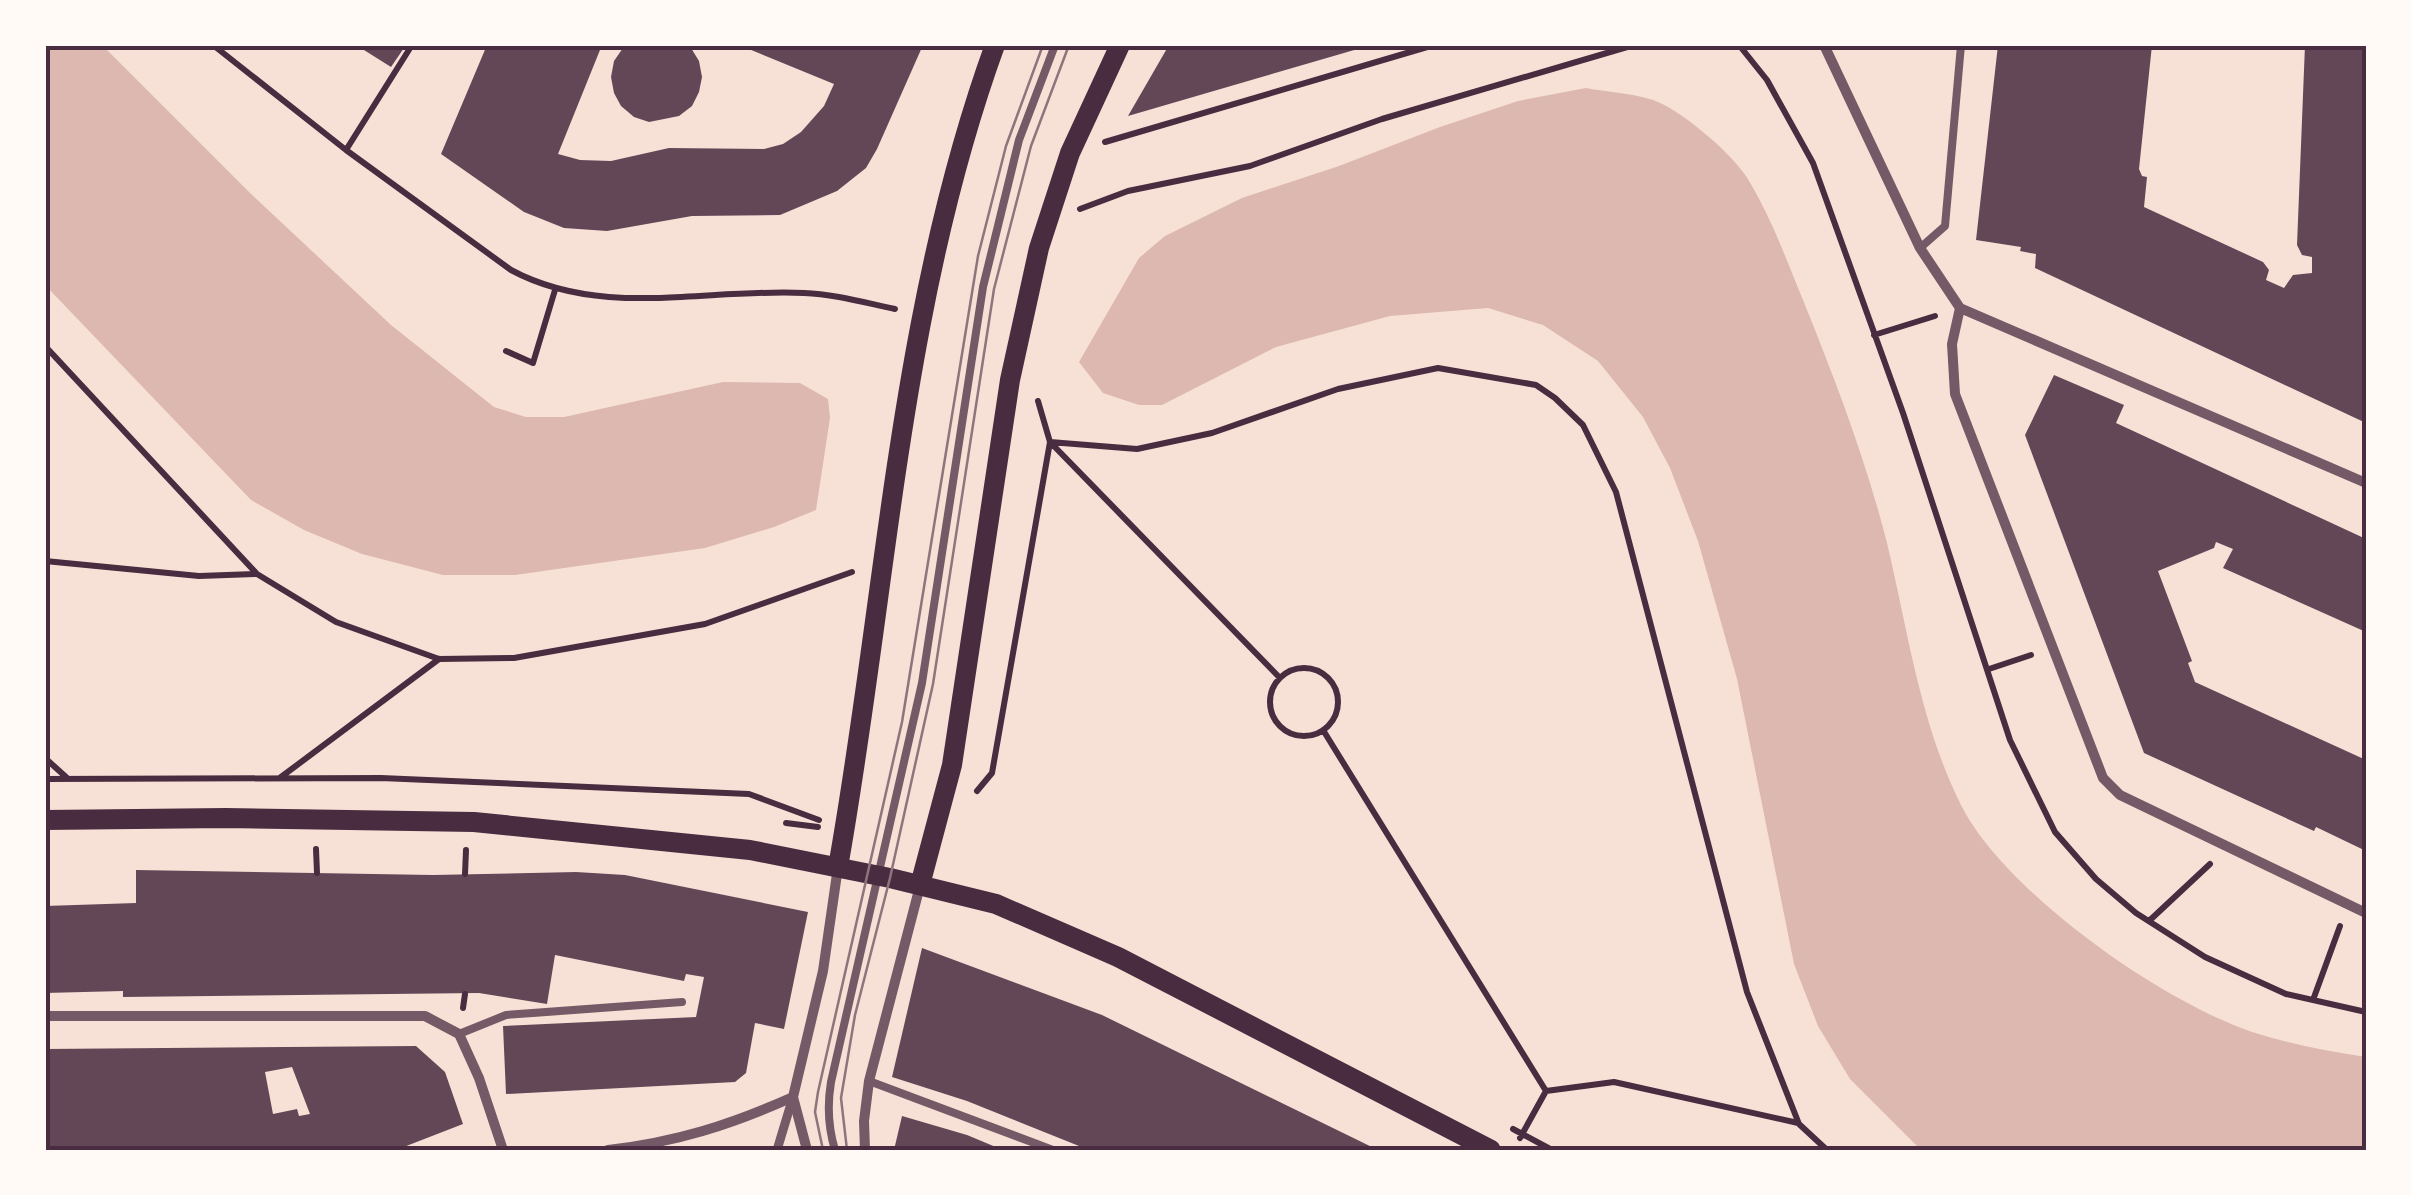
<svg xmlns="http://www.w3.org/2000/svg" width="2411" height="1195" font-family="Overpass,sans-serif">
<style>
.water{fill:#dcb8b0}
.building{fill:#644757;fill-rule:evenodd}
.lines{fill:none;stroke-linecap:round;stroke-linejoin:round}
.path{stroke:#4a2c40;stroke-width:6}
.service{stroke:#755966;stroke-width:8}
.pedestrian{stroke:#755966;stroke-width:9}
.minor{stroke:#755966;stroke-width:10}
.secondary{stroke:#4a2c40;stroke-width:20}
.tram{stroke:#8f747c;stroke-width:2.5}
.neatline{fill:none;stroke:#4a2c40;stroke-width:4}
</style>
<rect width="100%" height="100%" fill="#f7e1d7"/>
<path class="water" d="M45 45H102L250 193 391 325 494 407 526 417H564L723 382 800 383 828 399 830 418 816 510 774 527 705 548 515 575H443L362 554 304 530 251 500 45 285Z
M1586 88C1607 92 1632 93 1653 100 1681 110 1729 151 1746 176 1770 214 1786 259 1803 300 1835 379 1866 460 1887 543 1908 631 1920 723 1961 805 2005 893 2169 1008 2262 1035 2296 1045 2331 1052 2366 1057V1150H1921L1850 1079 1818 1026 1794 964 1737 679 1698 541 1670 468 1643 417 1598 361 1543 325 1488 308 1390 316 1276 347 1162 405H1139L1103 393 1079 362 1139 258 1165 236 1242 198 1339 166 1440 127 1518 101Z"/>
<path class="building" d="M356 45H406L391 67Z
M487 45H602L558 154 580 160 611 161 669 148 764 149 783 144 801 132 824 106 834 84 739 45H923L877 149 866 168 837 191 780 215 692 216 607 231 564 228 524 212 441 154Z
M625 45H688L691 48 699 61 702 77 699 92 692 106 679 116 649 122 634 117 621 106 614 93 611 77 614 61Z
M1169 45H1368V46L1128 116Z
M1998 45H2152L2139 169 2142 176 2147 177 2144 207 2263 262 2269 270 2266 280 2284 288 2293 275 2312 273V257L2302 255 2297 245 2305 45H2366V423L2035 268 2036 254 2020 251 2021 247 1976 240Z
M2054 375 2124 405 2116 423 2366 539V632L2223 568 2233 549 2216 542 2214 548 2158 571 2192 661 2188 663 2195 682 2366 760V851L2316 827 2314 831 2144 753 2025 435Z
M136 870 433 875 576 872 625 875 808 912 784 1029 755 1023 746 1073 735 1082 506 1094 503 1026 696 1017 704 977 686 974 684 981 555 955 547 1004 479 993 123 997V991L45 993V906L136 903Z
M922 948 1102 1015 1378 1150H1089L967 1101 892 1077Z
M416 1046 445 1072 463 1124 396 1150H45V1049ZM292 1067 310 1114 299 1116 297 1109 273 1114 265 1072Z
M902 1116 967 1135 1003 1150H894Z"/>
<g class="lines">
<path class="path" d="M213 45 346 150 511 270C602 319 706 288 804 293 834 294 866 303 895 309
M1739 45 1767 80 1813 163 1903 413 2010 740 2055 832 2096 879 2136 913 2205 957 2286 994 2366 1012
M1105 142 1434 45
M346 150 412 45
M1080 209 1128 191 1250 166 1382 119 1634 45
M1874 335 1935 316
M45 346 257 574 336 622 439 659 514 658 705 624 852 572
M506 351 533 363 555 290
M1050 442 1137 449 1212 433 1338 389 1438 368 1536 385 1555 398 1583 425 1616 492 1747 992 1799 1124 1827 1150
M1051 443 1280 678
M45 561 199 576 255 574
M1270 702a34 34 0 1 1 68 0a34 34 0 1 1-68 0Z
M1989 669 2031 655
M1323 730 1546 1091
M45 758 66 777
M281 777 439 659
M45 779 381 778 749 794 819 820
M977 791 992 773 1050 442 1038 401
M786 823 818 827
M316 849 317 873
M465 874 466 850
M2149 921 2210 864
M2313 1000 2340 926
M463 1008 465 994
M1546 1091 1614 1082 1798 1123
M1513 1129 1552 1150
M1520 1138 1546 1091"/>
<path class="service" d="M1920 248 1945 226 1961 45
M459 1034 506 1015 682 1002
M869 1081 1053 1150
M835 1150C828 1127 827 1106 831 1082L922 683 983 287 1019 140 1055 45"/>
<path class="pedestrian" d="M777 1150 793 1097"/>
<path class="minor" d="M1824 45 1920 248 1960 308 1952 344 1955 394 2103 778 2120 795 2366 913
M1960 308 2366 483
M45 1016H425L459 1034 479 1078 503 1150
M608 1150C677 1142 730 1125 793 1097
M807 1150 793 1097 823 971 838 867
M865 1150 864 1121 869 1081 920 886"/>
<path class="secondary" d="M45 820 226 818 474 822 750 850 890 878 996 904 1118 957 1491 1150
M838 867C887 593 899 309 995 45
M920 885 952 765 1010 380 1039 248 1070 153 1120 45"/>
<path class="tram" d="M823 1150 815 1112 818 1092 902 722 978 256 1006 146 1043 45
M847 1150 841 1098 855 1015 890 878 933 684 994 289 1031 146 1069 45"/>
</g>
<rect width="2411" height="1195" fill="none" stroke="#fffaf5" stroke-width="95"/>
<rect x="48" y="48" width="2316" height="1100" class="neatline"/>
</svg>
